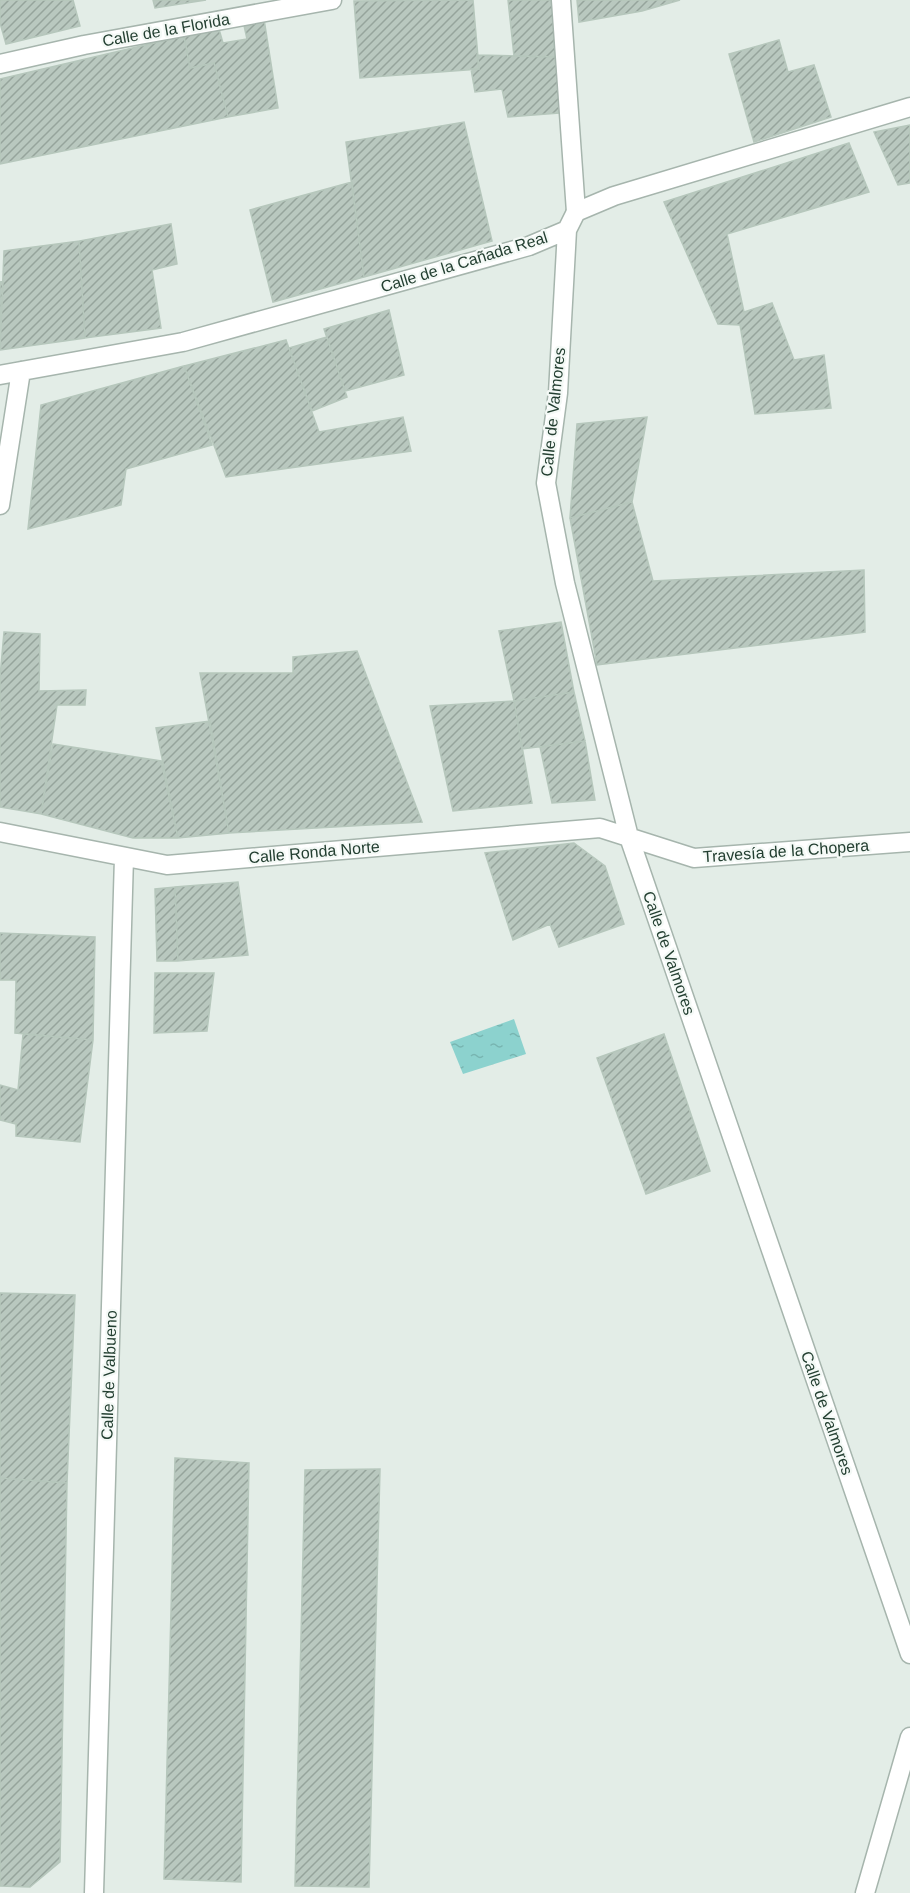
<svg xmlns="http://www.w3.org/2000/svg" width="910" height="1893" font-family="Helvetica,sans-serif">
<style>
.water{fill:url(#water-ripples)}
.building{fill:url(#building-hatch);stroke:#b6c7bc;stroke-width:1.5}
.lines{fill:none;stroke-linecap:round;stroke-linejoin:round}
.pedestrian-casing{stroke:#a6b5ad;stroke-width:21}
.minor-casing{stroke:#a6b5ad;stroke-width:21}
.pedestrian{stroke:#fff;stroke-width:18}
.minor{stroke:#fff;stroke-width:18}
.labels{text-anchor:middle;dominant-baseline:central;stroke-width:4.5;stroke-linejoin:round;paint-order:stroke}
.street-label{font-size:16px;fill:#233f31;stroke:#f4f9f6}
</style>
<defs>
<pattern id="water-ripples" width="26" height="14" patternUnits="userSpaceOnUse" patternTransform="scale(1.5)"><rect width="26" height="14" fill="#8cd2ce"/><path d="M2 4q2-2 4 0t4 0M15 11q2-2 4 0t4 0" fill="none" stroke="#78b5b1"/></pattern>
<pattern id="building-hatch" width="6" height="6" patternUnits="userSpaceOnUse" patternTransform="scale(1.5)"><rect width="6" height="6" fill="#b9c8bf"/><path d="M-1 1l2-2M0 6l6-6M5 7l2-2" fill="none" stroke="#96a49c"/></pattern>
</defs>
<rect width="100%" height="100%" fill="#e3ede7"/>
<path class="water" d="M514 1019 526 1054 463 1074 450 1042Z"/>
<path class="building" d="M0 0H73L80 26 6 44 0 23Z
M153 0H206L155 8Z
M473 0 479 69 360 78 354 1Z
M508 0H554L559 57 514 56Z
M577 0H680L642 11 579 22Z
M264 19 278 108 228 117 214 63 190 68 184 36 219 29 223 43 247 39 243 21Z
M184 36 190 68 214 63 228 117 0 164V79Z
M779 40 788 72 814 65 831 117 754 142 729 54Z
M477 55 559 57V113L508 117 502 89 475 92 471 69H479Z
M464 122 492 241 364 277 346 142Z
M910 125V183L898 185 874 132Z
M849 143 869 192 727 234 744 312 772 303 794 360 824 355 831 408 755 414 740 325 718 324 664 202Z
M352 182 364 277 273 302 250 210Z
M171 224 177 264 152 270 161 328 85 338 79 241Z
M79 241 85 338 0 350 4 251Z
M3 281 0 350V282Z
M389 310 404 375 345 391 324 329Z
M327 337 347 397 312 411 289 348Z
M286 340 319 432 403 417 411 451 226 477 184 366Z
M184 366 212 445 126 469 121 505 28 529 41 405Z
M647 417 632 502 570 518 577 424Z
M632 502 653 581 864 570 865 632 597 665 570 518Z
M561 622 574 692 514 701 499 631Z
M4 632 40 634 39 691 86 690 85 705H57L41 814 0 807V677Z
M357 651 422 822 229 833 200 673H293V657Z
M574 692 585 741 522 749 514 701Z
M514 701 532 803 453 811 430 706Z
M210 721 229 833 178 838 156 728Z
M585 741 595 800 552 803 540 747Z
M53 744 161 761 178 838H133L41 814Z
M574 843 605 866 624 924 559 947 550 924 513 940 485 853Z
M238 882 248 955 178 961 175 887Z
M175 887 178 961H157L155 889Z
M0 933 95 937 93 1040 15 1033 16 980H0Z
M155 973H214L207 1031 154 1033Z
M23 1034 93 1040 80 1142 16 1136V1124L0 1120V1085L18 1090Z
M664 1034 710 1171 646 1194 597 1058Z
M0 1293 75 1295 67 1483 0 1478Z
M175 1458 249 1463 241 1882 164 1879Z
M380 1469 369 1887 295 1886 305 1470Z
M0 1478 67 1483 60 1862 30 1887 0 1886Z"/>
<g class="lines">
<defs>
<path id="pedestrian" d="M561 0 576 212
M0 64 84 45 332 0"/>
<path id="minor" d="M567 230 558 393 546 483 565 583 629 837 910 1654
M0 375 183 342 529 246 567 230 576 212 614 196 910 107
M0 505 21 371
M0 832 167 865 600 828 694 858 910 842
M94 1893 124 857
M865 1893 910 1737"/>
</defs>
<use href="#pedestrian" class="pedestrian-casing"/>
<use href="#minor" class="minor-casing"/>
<use href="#pedestrian" class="pedestrian"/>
<use href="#minor" class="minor"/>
</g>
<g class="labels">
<g class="street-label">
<text transform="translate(166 30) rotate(-10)">Calle de la Florida</text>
<text transform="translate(464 262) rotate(-17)">Calle de la Cañada Real</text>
<text transform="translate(553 412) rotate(-84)">Calle de Valmores</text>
<text transform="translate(786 851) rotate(-4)">Travesía de la Chopera</text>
<text transform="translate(314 852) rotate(-5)">Calle Ronda Norte</text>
<text transform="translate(669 953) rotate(71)">Calle de Valmores</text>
<text transform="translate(109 1375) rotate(-88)">Calle de Valbueno</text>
<text transform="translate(827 1413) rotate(71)">Calle de Valmores</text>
</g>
</g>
</svg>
